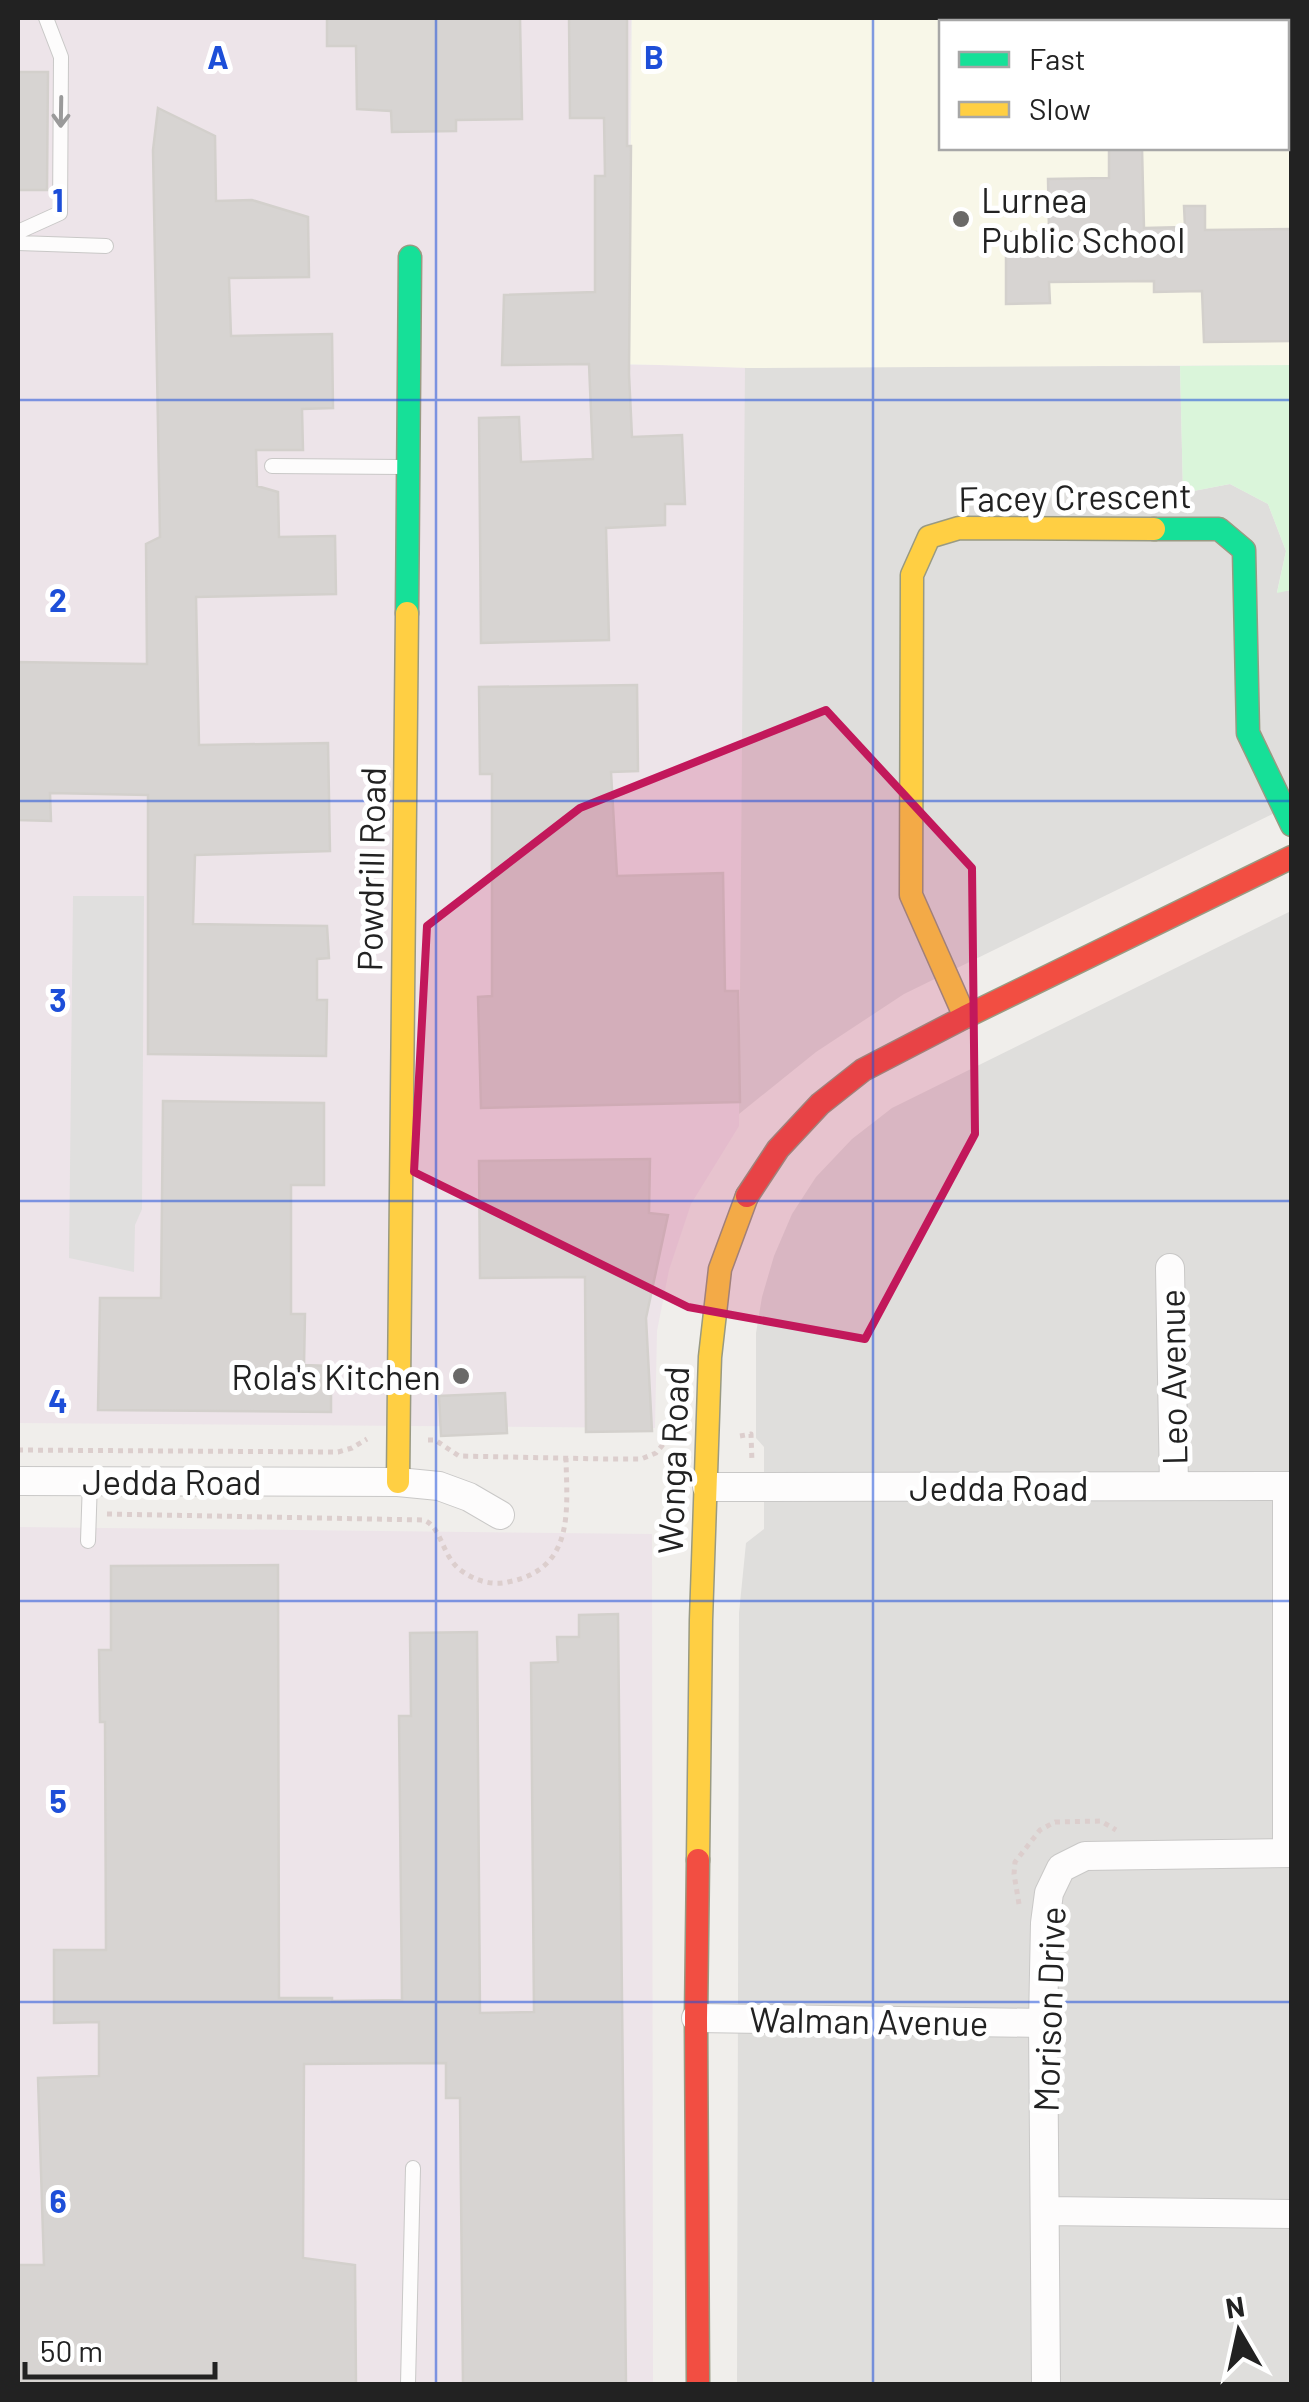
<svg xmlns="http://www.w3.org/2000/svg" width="1309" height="2402" font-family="Barlow,sans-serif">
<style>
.residential{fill:#dfdedc}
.industrial{fill:#ede4e9}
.education{fill:#f8f7e8;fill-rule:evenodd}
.park{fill:#daf5da}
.parking{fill:#e0dfde}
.building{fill:#d7d4d2;stroke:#d3d0cc;stroke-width:2.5}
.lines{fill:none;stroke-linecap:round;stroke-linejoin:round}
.lane-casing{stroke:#c9c8c7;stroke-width:16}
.street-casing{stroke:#c9c8c7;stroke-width:30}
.fast-casing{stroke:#999a82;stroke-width:25}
.slow-casing{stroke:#999a82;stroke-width:25}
.jam-casing{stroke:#999a82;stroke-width:25}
.path{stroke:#dccecd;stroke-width:5;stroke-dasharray:5 5;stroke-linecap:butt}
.lane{stroke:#fdfcfc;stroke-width:14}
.street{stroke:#fdfcfc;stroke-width:28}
.fast{stroke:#16e098;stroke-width:22}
.slow{stroke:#ffcf43;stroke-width:22}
.jam{stroke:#f24e42;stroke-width:22}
.oneway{stroke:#9a9a9a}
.marked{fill:#c2185b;fill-opacity:0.2;stroke:#c2185b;stroke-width:8;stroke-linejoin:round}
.grid{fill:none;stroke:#1d4ed8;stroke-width:2.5;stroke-opacity:0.55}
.poi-dot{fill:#6a6968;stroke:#fff;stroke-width:4}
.labels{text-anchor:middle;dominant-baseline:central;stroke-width:10;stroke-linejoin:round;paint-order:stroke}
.poi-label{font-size:35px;fill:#222;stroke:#fff;text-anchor:start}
.street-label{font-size:35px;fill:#222;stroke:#fff}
.grid-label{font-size:32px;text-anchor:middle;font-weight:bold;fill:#1d4ed8;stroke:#fff;stroke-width:10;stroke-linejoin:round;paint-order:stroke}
</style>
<rect width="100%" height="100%" fill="#f0eeeb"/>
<path class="residential" d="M1180 366 1183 493 1230 484 1268 504 1286 551 1277 592 1292 590 1291 805 904 994 816 1052 739 1114 731 367Z
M1291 911V2384H737L739 1613 746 1543 764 1529V1447L756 1438V1333L762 1297 774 1256 792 1214 816 1177 852 1139 892 1108Z"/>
<path class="industrial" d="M18 18H631L625 365H745L739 1126 691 1204 669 1270 657 1331 655 1428 18 1423Z
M18 1527 652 1534 653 2384H18Z"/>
<path class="education" d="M632 18H1291V365L748 368 629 364ZM942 22H1286V148H942Z"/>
<path class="park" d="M1291 365V590L1277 593 1286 551 1268 504 1230 484 1183 493 1180 366Z"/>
<path class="parking" d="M73 896H144L142 1209 135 1225 134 1272 69 1258Z"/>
<path class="building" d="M327 18H520L522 119 456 120V131L392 132 391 111 357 109 356 46H327Z
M569 18H627V146H631L629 374 632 437 682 435 685 504H665V525L606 528 609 640 481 643 479 418 519 417 521 462 593 459 589 364 502 365 504 295 595 292V176H605L604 118H570Z
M18 72H48L47 190H18Z
M158 108 215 136 216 201 252 200 308 217 309 277 229 278 231 336 332 334 333 408 302 409 303 450H256L257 486 278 492 279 537 335 536 336 594 196 597 199 745 328 743 330 851 195 855 193 924 327 926 329 958 317 959V1000H327L326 1056 148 1054V795L50 793 51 821 18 820V662L147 664 146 544 160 537 153 150Z
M1109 148H1142L1144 228 1185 227 1184 206H1205V230L1292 229V341L1204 342 1202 291 1154 292V281L1049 282 1050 303 1006 304V232H1049L1048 179 1109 178Z
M637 685 638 771 611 772 617 876 723 873 725 991H738L740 1102 481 1108 478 997 492 996V774H480L479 687Z
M163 1101 324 1103V1185H291V1314H305L304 1365 331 1366V1412L98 1410 100 1298H161Z
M650 1159 649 1213 668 1215 646 1318 652 1431 586 1432 585 1277 480 1278 479 1161Z
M505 1393 507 1433 441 1436 439 1396Z
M278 1565 279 1998H332V2001L402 2000 399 1716H411L410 1633 477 1632 480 2013 534 2012 531 1663 558 1662 557 1637H579V1615L618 1614 626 2384H463L460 2098H446V2063L304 2064 303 2258 355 2265 356 2384H18V2265H44L38 2078 99 2076V2022L54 2023V1950H106L105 1722H100L99 1650H111V1566Z"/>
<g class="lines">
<defs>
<path id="lane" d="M18 232 60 213 61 57 46 18
M18 243 106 246
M272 466 403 467
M88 1541 90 1481
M408 2384 413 2168"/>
<path id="street" d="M1170 1268 1174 1486
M18 1481 398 1482 439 1486 469 1497 500 1515
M707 1487 1292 1486
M1287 1853V1487
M696 2018 1043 2023
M1046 2211 1292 2214
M1046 2384 1043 2023 1045 1923 1049 1893 1061 1868 1085 1856 1292 1853"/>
<path id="fast" d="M1154 529H1219L1244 550 1248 733 1292 825
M407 613 410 257"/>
<path id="slow" d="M965 1017 911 895 912 575 929 537 959 528 1154 529
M398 1482 407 613
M698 1860 701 1620 710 1357 720 1269 747 1196"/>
<path id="jam" d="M747 1196 778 1149 820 1104 863 1070 965 1017 1292 857
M698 1860 696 2018 698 2384"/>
</defs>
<use href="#lane" class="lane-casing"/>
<use href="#street" class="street-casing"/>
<use href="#fast" class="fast-casing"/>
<use href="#slow" class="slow-casing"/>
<use href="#jam" class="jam-casing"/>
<path class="path" d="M740 1436 751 1434 752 1462
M428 1440H435L459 1456 605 1459H641L656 1453 665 1442 675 1439
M18 1450 338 1452 352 1448 367 1439
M107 1514 424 1520C441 1527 442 1554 458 1568 472 1580 491 1586 508 1582 575 1569 567 1511 566 1458
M1019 1904 1014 1874 1015 1862 1040 1830 1055 1822 1101 1821 1116 1830"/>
<use href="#lane" class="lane"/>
<use href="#street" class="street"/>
<use href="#fast" class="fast"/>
<use href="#slow" class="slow"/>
<use href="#jam" class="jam"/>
</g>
<defs><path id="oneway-shaft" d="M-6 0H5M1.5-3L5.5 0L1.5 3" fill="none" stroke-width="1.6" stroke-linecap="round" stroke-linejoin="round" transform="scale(2.5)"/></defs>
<use class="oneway" href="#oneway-shaft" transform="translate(61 112) rotate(91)"/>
<path class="marked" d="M826 710 972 868 975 1134 865 1339 688 1307 414 1172 427 926 580 808Z"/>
<path class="grid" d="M436 18V2384M873 18V2384M18 400H1292M18 801H1292M18 1201H1292M18 1601H1292M18 2002H1292"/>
<g class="poi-dot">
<circle cx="961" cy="219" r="10"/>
<circle cx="461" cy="1376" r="10"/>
</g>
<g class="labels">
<g class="poi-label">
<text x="981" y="199">Lurnea<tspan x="981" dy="40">Public School</tspan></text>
<text x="441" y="1376" text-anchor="end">Rola's Kitchen</text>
</g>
<g class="street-label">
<text transform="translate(1075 496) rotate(-1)">Facey Crescent</text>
<text transform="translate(370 869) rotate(-89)">Powdrill Road</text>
<text transform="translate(1172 1377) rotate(-91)">Leo Avenue</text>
<text transform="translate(672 1460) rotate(-88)">Wonga Road</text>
<text x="172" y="1481">Jedda Road</text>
<text x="999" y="1487">Jedda Road</text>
<text transform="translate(1048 2009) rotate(-88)">Morison Drive</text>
<text transform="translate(869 2020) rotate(1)">Walman Avenue</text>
</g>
</g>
<g class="grid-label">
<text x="218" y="69">A</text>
<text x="654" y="69">B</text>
<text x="58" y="212">1</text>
<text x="58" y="612">2</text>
<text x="58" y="1012">3</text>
<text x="58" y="1413">4</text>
<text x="58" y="1813">5</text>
<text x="58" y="2213">6</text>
</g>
<rect width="1309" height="2402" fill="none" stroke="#222222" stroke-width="40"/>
<rect x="939" y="20" width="350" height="130" fill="#ffffff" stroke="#a7a7a7" stroke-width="2.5"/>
<rect x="959" y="52" width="50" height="15" fill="#16e098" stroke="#a7a7a7" stroke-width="2.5"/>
<text x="1029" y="70" font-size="30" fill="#222222">Fast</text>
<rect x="959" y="102" width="50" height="15" fill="#ffcf43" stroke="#a7a7a7" stroke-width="2.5"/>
<text x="1029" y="120" font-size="30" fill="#222222">Slow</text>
<g transform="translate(1239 2332) rotate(351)" stroke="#ffffff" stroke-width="8" paint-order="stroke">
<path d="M0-8L18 38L0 25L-18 38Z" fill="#222222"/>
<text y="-15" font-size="28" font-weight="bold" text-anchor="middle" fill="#222222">N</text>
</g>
<path d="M25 2362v15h190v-15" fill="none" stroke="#222222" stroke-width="5"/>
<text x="40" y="2362" font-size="30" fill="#222222" stroke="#ffffff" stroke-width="8" paint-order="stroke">50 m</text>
</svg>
